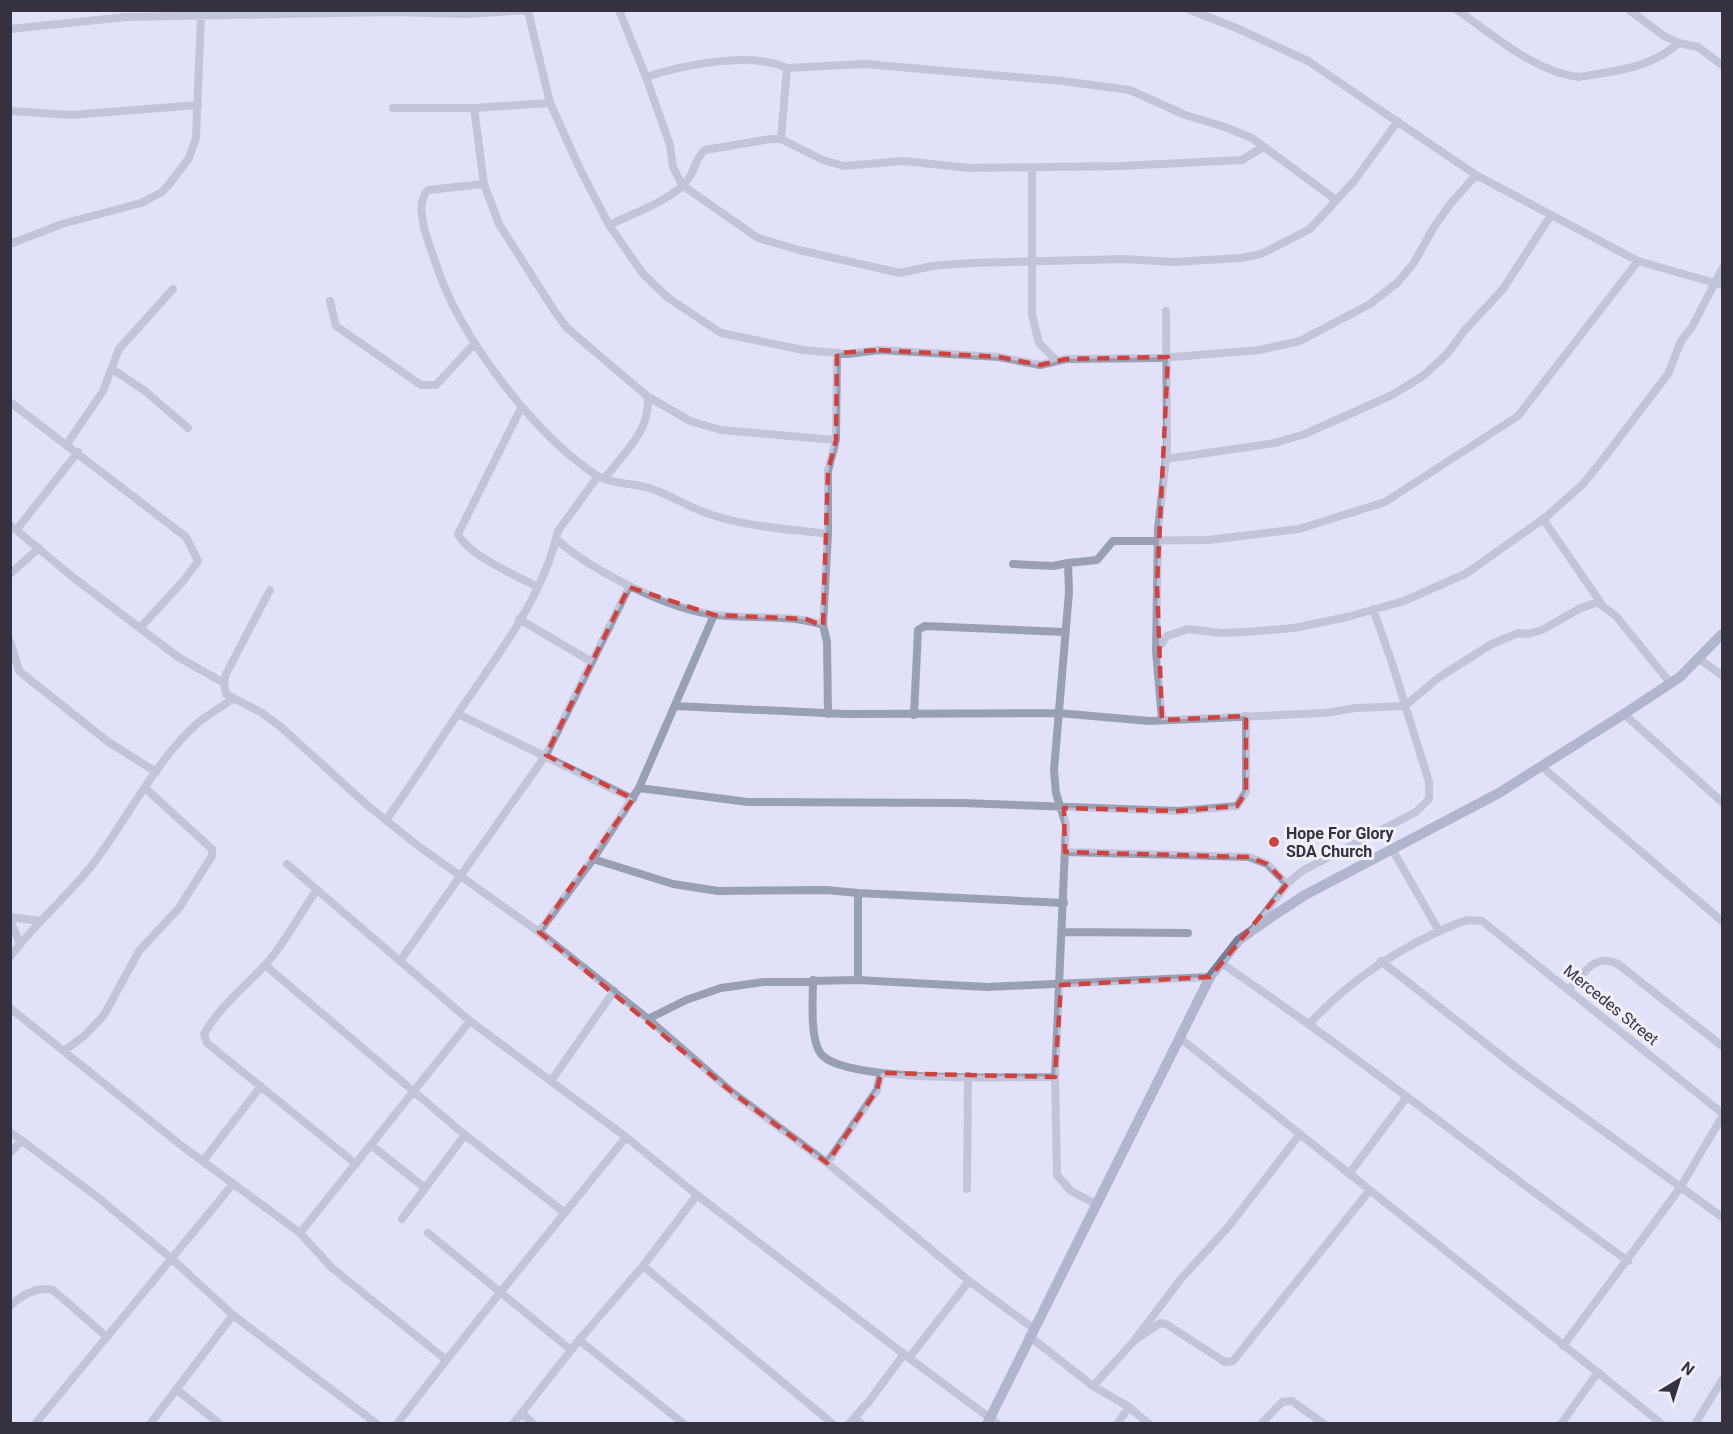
<svg xmlns="http://www.w3.org/2000/svg" width="1733" height="1434" font-family="Roboto,sans-serif">
<style>
.lines{fill:none;stroke-linecap:round;stroke-linejoin:round}
.street{stroke:#99a0b3;stroke-width:8}
.secondary{stroke:#757f9a;stroke-width:10}
.marked{fill:none;stroke:#d1423e;stroke-width:4.5;stroke-dasharray:12 8;stroke-linejoin:round}
.poi-dot{fill:#d1423e;stroke:#f0f0fc;stroke-width:2}
.labels{text-anchor:middle;dominant-baseline:central;stroke-width:6;stroke-linejoin:round;paint-order:stroke}
.poi-label{font-size:16px;font-weight:bold;fill:#33323e;stroke:#f0f0fc;text-anchor:start}
.street-label{font-size:16px;fill:#33323e;stroke:#f0f0fc}
</style>
<rect width="100%" height="100%" fill="#e2e1fa"/>
<g class="lines">
<path class="street" d="M619 10 646 77C683 65 751 51 787 68
M1190 10 1239 29 1308 61 1476 175 1638 261 1722 285
M1457 10C1494 35 1533 71 1578 77 1615 71 1649 69 1679 43
M1629 10 1664 36 1679 43 1698 47 1722 65
M528 11 550 103 580 169 609 225 643 274 667 297 721 333 803 350 848 354 879 350 999 357 1040 365 1066 359 1161 358 1259 350 1300 341 1370 304 1397 283 1413 264 1434 227 1451 203 1476 175
M10 29 126 17 394 12 466 14 529 10
M646 77 670 145 673 167 682 185 758 238 799 250 900 273 932 266 971 263 1124 259 1173 262 1241 258 1261 254 1310 229 1354 181 1398 121
M393 108H474L550 103
M474 108 484 184 499 224 555 312 567 328 647 396C653 428 623 454 605 478
M10 111 71 115 198 105
M781 139 787 68 865 64 1062 81 1130 90 1185 115 1222 126 1252 138 1336 200
M1032 169V315L1039 343 1056 360
M484 184 428 190C412 206 430 246 436 264 459 336 533 433 596 475 610 484 633 483 649 488 671 495 690 508 712 515 749 527 789 529 828 534
M609 225C632 214 675 199 689 178 696 168 695 158 705 150L771 139H781L823 160 844 166 903 161 970 168 1121 166 1242 160 1263 147
M10 244 62 224 141 203 162 192 170 183 189 158 196 138 201 16
M330 301 336 326 421 385H436L475 343
M112 369 145 391 188 428
M647 396 690 421 721 430 836 440
M10 402 186 537 198 561 184 580 141 627
M521 408 458 534C468 555 515 575 536 586
M67 444 103 391 119 349 173 289
M1166 459 1275 443 1305 434 1392 395 1423 376 1447 354 1465 330 1503 289 1551 215
M598 476 558 531 556 539C592 571 669 610 717 615 752 619 790 614 823 625L827 642 828 714
M1543 519 1601 603
M10 525 74 578 178 657 224 683
M17 529 78 452
M1068 563 1097 560 1113 541 1208 540 1299 529 1385 502 1518 416 1638 261
M1013 564 1053 566 1068 563 1069 592 1054 770 1056 793 1066 825 1055 1077 1057 1175 1071 1191 1096 1204
M10 574 39 548
M270 590 226 674 224 683 226 694 262 713 281 727 367 805 417 845 539 932 648 1019 733 1093 827 1163 969 1281 1033 1328
M519 619 592 662
M823 625 828 534V471L836 440 837 353
M10 641 19 671 107 741 156 772
M1156 651 1167 636 1188 629 1222 633 1246 632 1294 628 1347 617 1404 601 1467 573 1546 517 1583 484 1600 463 1668 374 1681 341 1692 327 1722 269
M1699 659 1722 675
M675 706 846 714 1058 713 1149 721 1325 713 1356 708 1405 706 1438 678 1490 645 1518 633 1528 634 1542 630 1579 609 1597 602 1616 616 1671 684
M458 714 633 799
M1624 714 1722 802
M914 715 918 630 925 626 1065 632
M1162 720 1156 651 1158 529 1167 450 1166 311
M1541 766 1722 921
M639 788 748 802 962 803 1179 811 1237 806 1246 792V716
M386 820C413 783 437 744 463 706 498 655 540 600 556 539
M1392 849 1439 931
M1065 852 1249 857 1267 864 1287 884
M593 859 673 884 718 891 826 890 858 893V980
M287 864 400 961 546 755 629 587
M317 890C299 914 286 942 266 964 245 987 220 1006 204 1034L207 1043 356 1164
M858 893 1064 903
M10 917 40 921
M10 920 20 944
M1255 926 1287 884 1302 871 1416 812 1429 799V782L1393 666 1373 609
M539 932 593 859 639 788 714 615
M1062 932 1188 933
M10 957C35 923 67 897 93 864 128 818 156 759 200 721 211 713 223 706 234 698
M1381 961 1522 1072 1722 1217
M1221 963C1360 1057 1491 1163 1628 1261
M265 965 465 1135 565 1213
M813 980C813 998 809 1043 823 1056 852 1083 1011 1077 1055 1077
M1569 989C1585 972 1594 953 1618 964L1722 1046
M10 1008 182 1146 300 1233 332 1268 445 1359
M648 1019 686 1000 721 988 764 982 858 980 987 987 1210 977
M470 1021 626 1137
M1310 1023C1352 978 1400 947 1456 924L1468 920 1482 921 1722 1113
M1180 1038 1662 1424
M65 1050 84 1036 104 1015 139 951 179 908 212 856V849L145 788
M551 1081 614 991
M10 1132 95 1195 172 1259 233 1315 377 1424
M371 1145 425 1188
M10 1153 21 1141
M203 1161 261 1086
M827 1163 877 1090 881 1073
M1349 1174 1406 1098
M967 1189 968 1076
M402 1219 465 1135
M300 1233 470 1021 400 961
M428 1233 571 1350
M969 1281 909 1358 998 1424
M10 1306C22 1295 36 1286 53 1290L107 1337
M1029 1336 1093 1386 1129 1407 1149 1424
M579 1340 684 1424
M1134 1341 1160 1323 1166 1324 1225 1362 1233 1361 1369 1191
M1563 1346 1680 1188 1722 1117
M1093 1386 1134 1341 1180 1280 1229 1226 1300 1134
M176 1389 220 1424
M521 1413 534 1424
M854 1418 862 1424
M35 1424 233 1184
M150 1424 233 1315
M397 1424C471 1326 550 1232 626 1137L697 1195
M513 1424 579 1340 643 1266
M833 1424 643 1266 697 1195 909 1358
M849 1424 870 1400 904 1354
M1117 1424 1129 1407
M1261 1424 1282 1402 1292 1401 1324 1424
M1561 1424 1598 1372
M1695 1424 1722 1380"/>
<path class="secondary" d="M987 1424 1210 977 1239 940 1273 916 1305 895 1499 793 1624 714 1680 677 1722 634"/>
</g>
<path d="M0 0H1733V1434H0ZM879 350 999 357 1040 365 1066 359 1168 357 1157 585 1162 720 1246 716V792L1237 806 1179 811 1064 808 1065 852 1249 857 1267 864 1287 884 1210 977 1061 985 1055 1077 881 1073 877 1090 827 1163 733 1093 539 932 633 799 546 755 629 587 714 615 806 619 823 626 828 471 836 440 837 353Z" fill="#e2e1fa" fill-opacity=".55" fill-rule="evenodd"/>
<path class="marked" d="M879 350 999 357 1040 365 1066 359 1168 357 1157 585 1162 720 1246 716V792L1237 806 1179 811 1064 808 1065 852 1249 857 1267 864 1287 884 1210 977 1061 985 1055 1077 881 1073 877 1090 827 1163 733 1093 539 932 633 799 546 755 629 587 714 615 806 619 823 626 828 471 836 440 837 353Z"/>
<circle class="poi-dot" cx="1274" cy="842" r="6"/>
<g class="labels">
<g class="poi-label">
<text x="1286" y="833">Hope For Glory<tspan x="1286" dy="18">SDA Church</tspan></text>
</g>
<g class="street-label">
<text transform="translate(1611 1005) rotate(39)">Mercedes Street</text>
</g>
</g>
<rect width="1733" height="1434" fill="none" stroke="#33323e" stroke-width="24"/>
<g transform="translate(1679 1380) rotate(38)" stroke="#f0f0fc" stroke-width="4.5" paint-order="stroke">
<path d="M0-4.5L10 22L0 15L-10 22Z" fill="#33323e"/>
<text y="-9" font-size="16" font-weight="bold" text-anchor="middle" fill="#33323e">N</text>
</g>
</svg>
